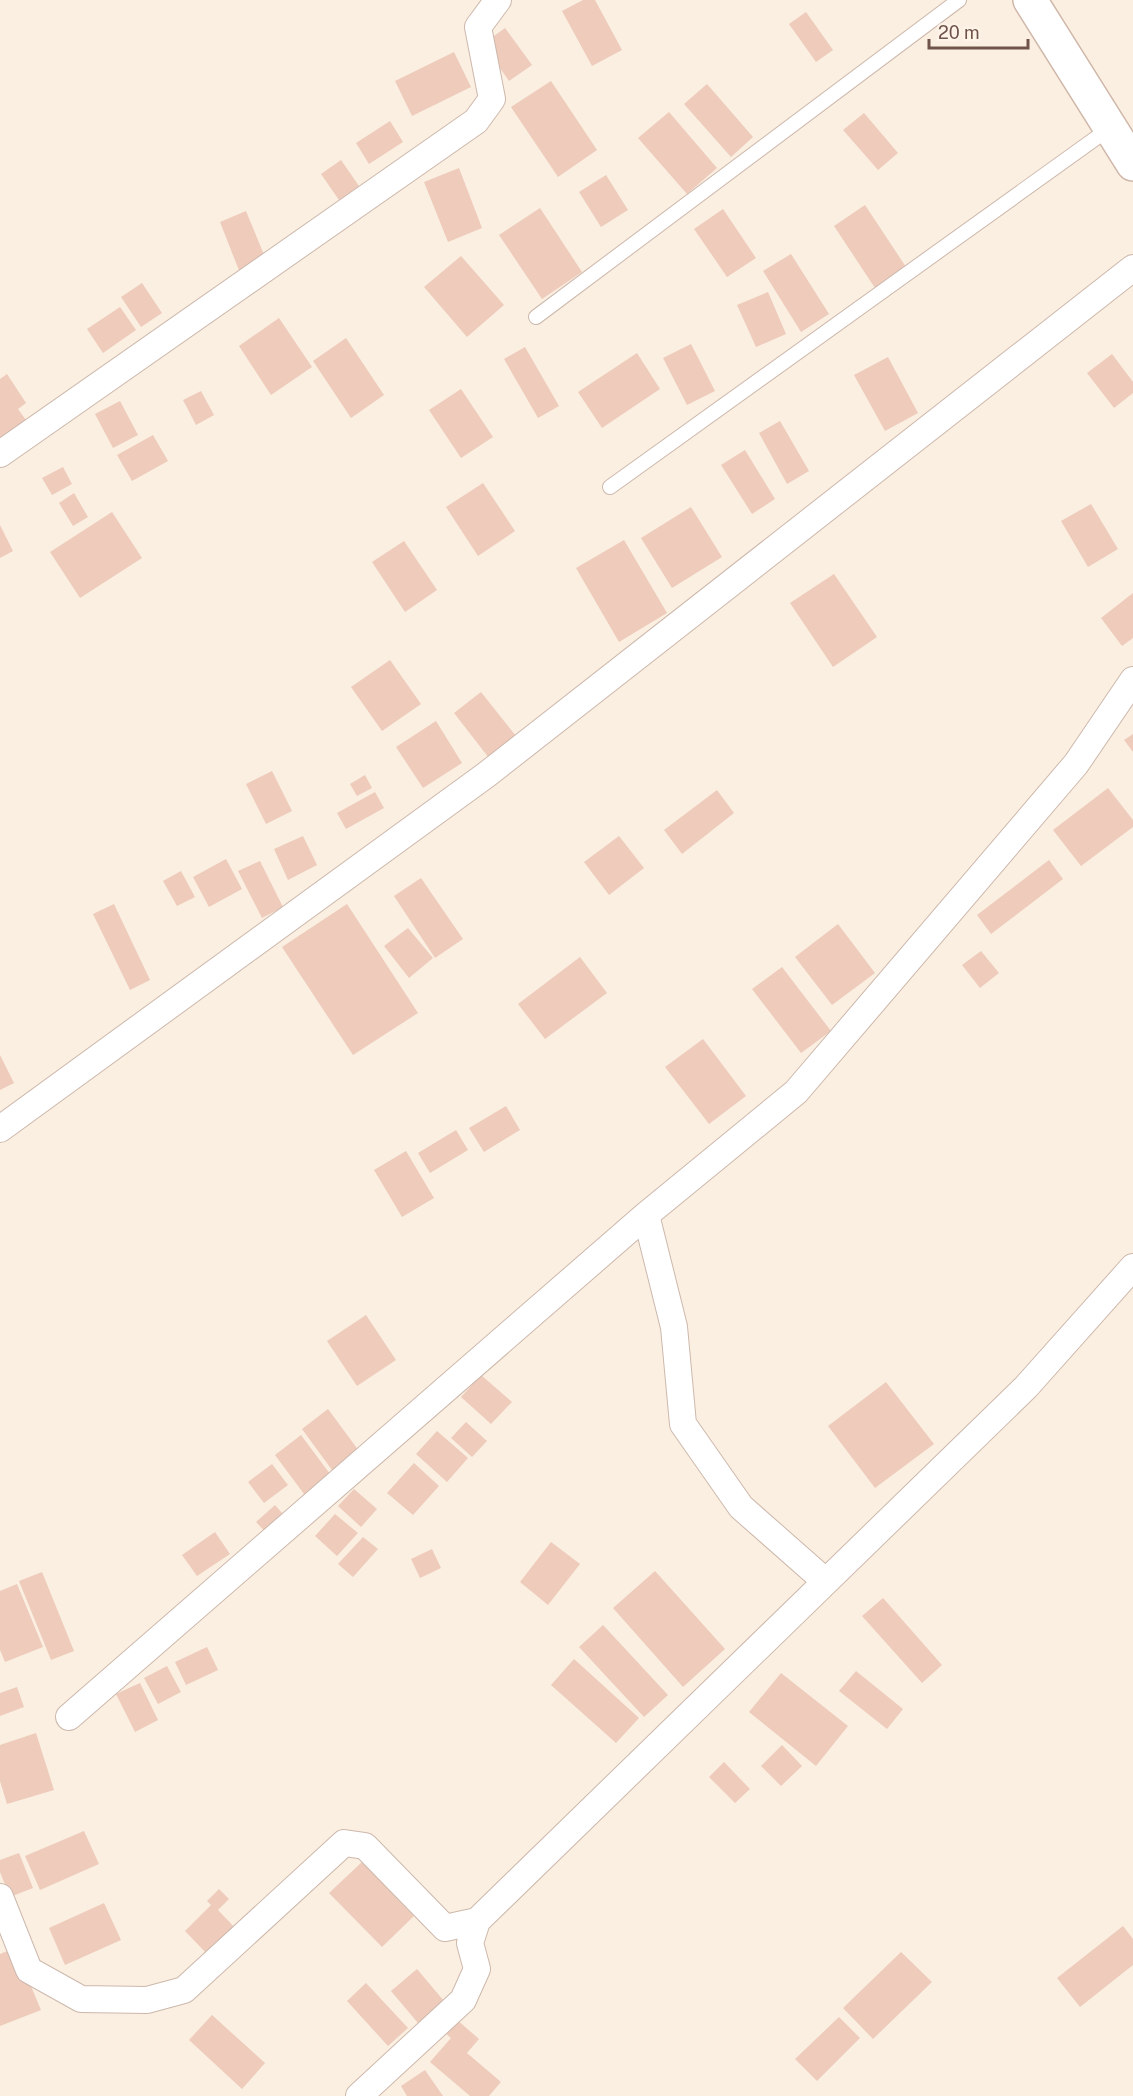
<svg xmlns="http://www.w3.org/2000/svg" width="1133" height="2096" font-family="'Public Sans',sans-serif">
<style>
.building{fill:#eecbbb}
.lines{fill:none;stroke-linecap:round;stroke-linejoin:round}
.lane-casing{stroke:#cdb8ac;stroke-width:16}
.street-casing{stroke:#cdb8ac;stroke-width:28}
.secondary-casing{stroke:#cfb7a9;stroke-width:36}
.lane{stroke:#fff;stroke-width:14}
.street{stroke:#fff;stroke-width:26}
.secondary{stroke:#fff;stroke-width:33}
</style>
<rect width="100%" height="100%" fill="#faefe1"/>
<path class="building" d="M583 0H595L622 50 592 66 562 11Z
M806 12 833 50 816 62 789 24Z
M505 28 532 65 509 81 483 44Z
M454 52 471 87 412 116 395 81Z
M551 81 597 150 558 177 511 107Z
M707 84 753 137 731 157 684 104Z
M669 112 717 168 687 194 638 138Z
M864 113 898 153 878 170 843 130Z
M390 121 403 142 369 164 356 143Z
M341 160 359 186 339 200 321 174Z
M459 168 482 228 448 242 424 182Z
M606 175 628 210 601 227 579 192Z
M865 205 906 267 875 288 834 226Z
M540 208 582 272 542 299 499 235Z
M723 209 756 258 727 277 694 229Z
M246 211 267 262 240 273 220 222Z
M791 254 829 314 801 332 763 271Z
M461 256 504 305 467 337 424 287Z
M142 283 162 313 141 327 121 297Z
M768 292 786 334 756 347 737 305Z
M120 307 136 330 103 353 87 329Z
M279 318 312 367 271 395 239 346Z
M346 338 384 395 351 418 313 361Z
M691 344 715 391 687 405 663 358Z
M525 347 559 406 538 418 504 359Z
M637 353 660 389 602 428 578 392Z
M1112 354 1133 382V393L1114 408 1087 373Z
M888 357 918 413 885 431 854 375Z
M7 374 26 403 18 409 31 427 0 440V379Z
M461 389 493 437 461 458 429 410Z
M201 391 214 415 196 425 183 400Z
M120 401 138 435 113 448 95 414Z
M780 421 809 471 787 484 759 433Z
M153 435 168 461 132 481 117 455Z
M745 450 775 499 752 514 721 465Z
M63 467 72 484 52 495 42 478Z
M483 483 515 531 478 556 446 507Z
M74 493 88 517 73 526 59 503Z
M1091 504 1118 549 1088 567 1061 521Z
M691 507 722 557 672 588 641 538Z
M112 512 142 558 80 598 50 552Z
M0 525 13 551 0 558Z
M624 540 667 613 619 642 576 568Z
M404 541 437 590 405 612 372 562Z
M834 574 877 637 833 667 790 603Z
M1133 593V638L1122 646 1101 618Z
M390 660 421 704 382 731 351 687Z
M481 692 516 736 489 758 454 713Z
M436 721 462 763 423 788 396 747Z
M1133 734V752L1124 740Z
M272 771 292 811 266 824 246 784Z
M365 775 372 788 357 796 350 784Z
M1108 788 1133 820V827L1081 866 1053 830Z
M717 790 734 813 682 854 664 830Z
M375 792 384 808 346 829 337 813Z
M303 836 317 865 288 880 274 849Z
M619 836 644 868 609 895 584 862Z
M226 859 242 889 209 907 193 877Z
M1049 860 1063 879 991 934 977 915Z
M260 861 283 907 262 918 238 871Z
M181 871 195 897 177 906 163 881Z
M421 878 463 939 435 958 394 896Z
M114 904 150 980 130 990 93 914Z
M347 904 418 1013 353 1055 282 947Z
M838 924 875 973 832 1005 795 957Z
M408 928 433 958 409 978 384 946Z
M981 951 999 973 980 988 962 965Z
M580 957 607 993 545 1039 518 1004Z
M782 967 831 1031 801 1053 752 989Z
M703 1039 746 1096 709 1124 665 1067Z
M0 1055 14 1083 0 1090Z
M506 1106 520 1130 484 1152 469 1128Z
M456 1130 468 1150 430 1173 418 1153Z
M406 1151 434 1198 402 1217 374 1170Z
M366 1315 396 1360 357 1386 327 1341Z
M481 1375 512 1402 491 1424 461 1397Z
M886 1382 934 1444 875 1488 828 1426Z
M328 1409 359 1451 332 1470 302 1429Z
M466 1422 487 1441 472 1457 451 1438Z
M437 1431 468 1458 447 1482 416 1454Z
M301 1435 333 1478 307 1498 275 1455Z
M414 1463 439 1486 413 1515 387 1493Z
M272 1464 288 1485 264 1503 248 1482Z
M354 1489 377 1509 361 1527 338 1506Z
M275 1505 289 1521 271 1538 256 1522Z
M335 1514 358 1533 337 1556 315 1536Z
M215 1532 230 1554 197 1576 182 1555Z
M363 1537 378 1549 353 1577 338 1564Z
M551 1542 580 1564 548 1605 520 1582Z
M432 1549 441 1568 420 1578 411 1559Z
M655 1571 725 1649 683 1687 613 1608Z
M42 1572 74 1651 51 1660 19 1581Z
M17 1584 43 1647 5 1662 0 1650V1591Z
M883 1598 942 1665 922 1683 862 1616Z
M603 1625 668 1695 644 1717 579 1647Z
M207 1647 218 1670 186 1685 175 1662Z
M574 1659 639 1718 616 1743 551 1685Z
M167 1666 181 1692 158 1704 144 1678Z
M856 1671 903 1709 887 1729 839 1691Z
M781 1673 848 1726 816 1766 749 1712Z
M140 1683 158 1720 135 1732 116 1694Z
M17 1687 24 1707 0 1716V1693Z
M36 1733 54 1790 7 1804 0 1781V1745Z
M782 1745 802 1766 781 1786 761 1766Z
M724 1762 750 1789 735 1803 709 1777Z
M84 1831 99 1864 40 1890 25 1856Z
M19 1853 33 1888 10 1897 0 1872V1860Z
M362 1862 414 1916 382 1947 329 1893Z
M219 1889 229 1899 218 1910 236 1929 209 1956 185 1931 211 1905 207 1901Z
M104 1903 121 1940 65 1965 49 1928Z
M1123 1926 1133 1939V1965L1080 2007 1057 1978Z
M15 1948 41 2010 0 2026V1954Z
M901 1952 932 1982 873 2039 843 2008Z
M417 1969 444 2001 418 2023 391 1991Z
M366 1983 408 2028 388 2046 347 2001Z
M212 2015 265 2063 242 2089 189 2040Z
M839 2017 860 2038 817 2081 795 2059Z
M456 2019 479 2039 467 2053 501 2082 489 2096H470L430 2062 451 2038 444 2032Z
M425 2070 443 2096H407L401 2086Z"/>
<g class="lines">
<defs>
<path id="lane" d="M536 317 959 0
M610 487 1110 128"/>
<path id="street" d="M0 454 476 121 492 99 478 27 498 0
M0 1129 486 775 1133 268
M646 1215 674 1327 683 1424 741 1507 825 1581
M69 1717 646 1215 796 1092 1076 764 1133 680
M0 1897 29 1970 81 1999 147 2000 184 1990 344 1843 365 1846 445 1928 477 1921 1026 1387 1133 1267
M359 2096 463 2000 477 1969 470 1943 477 1921"/>
<path id="secondary" d="M1030 0 1133 164"/>
</defs>
<use href="#lane" class="lane-casing"/>
<use href="#street" class="street-casing"/>
<use href="#secondary" class="secondary-casing"/>
<use href="#lane" class="lane"/>
<use href="#street" class="street"/>
<use href="#secondary" class="secondary"/>
</g>
<path d="M929 39v9h99v-9" fill="none" stroke="#70544a" stroke-width="3"/>
<text x="938" y="39" font-size="18" fill="#70544a" stroke="#fef3e7" stroke-width="4.5" paint-order="stroke">20 m</text>
</svg>
